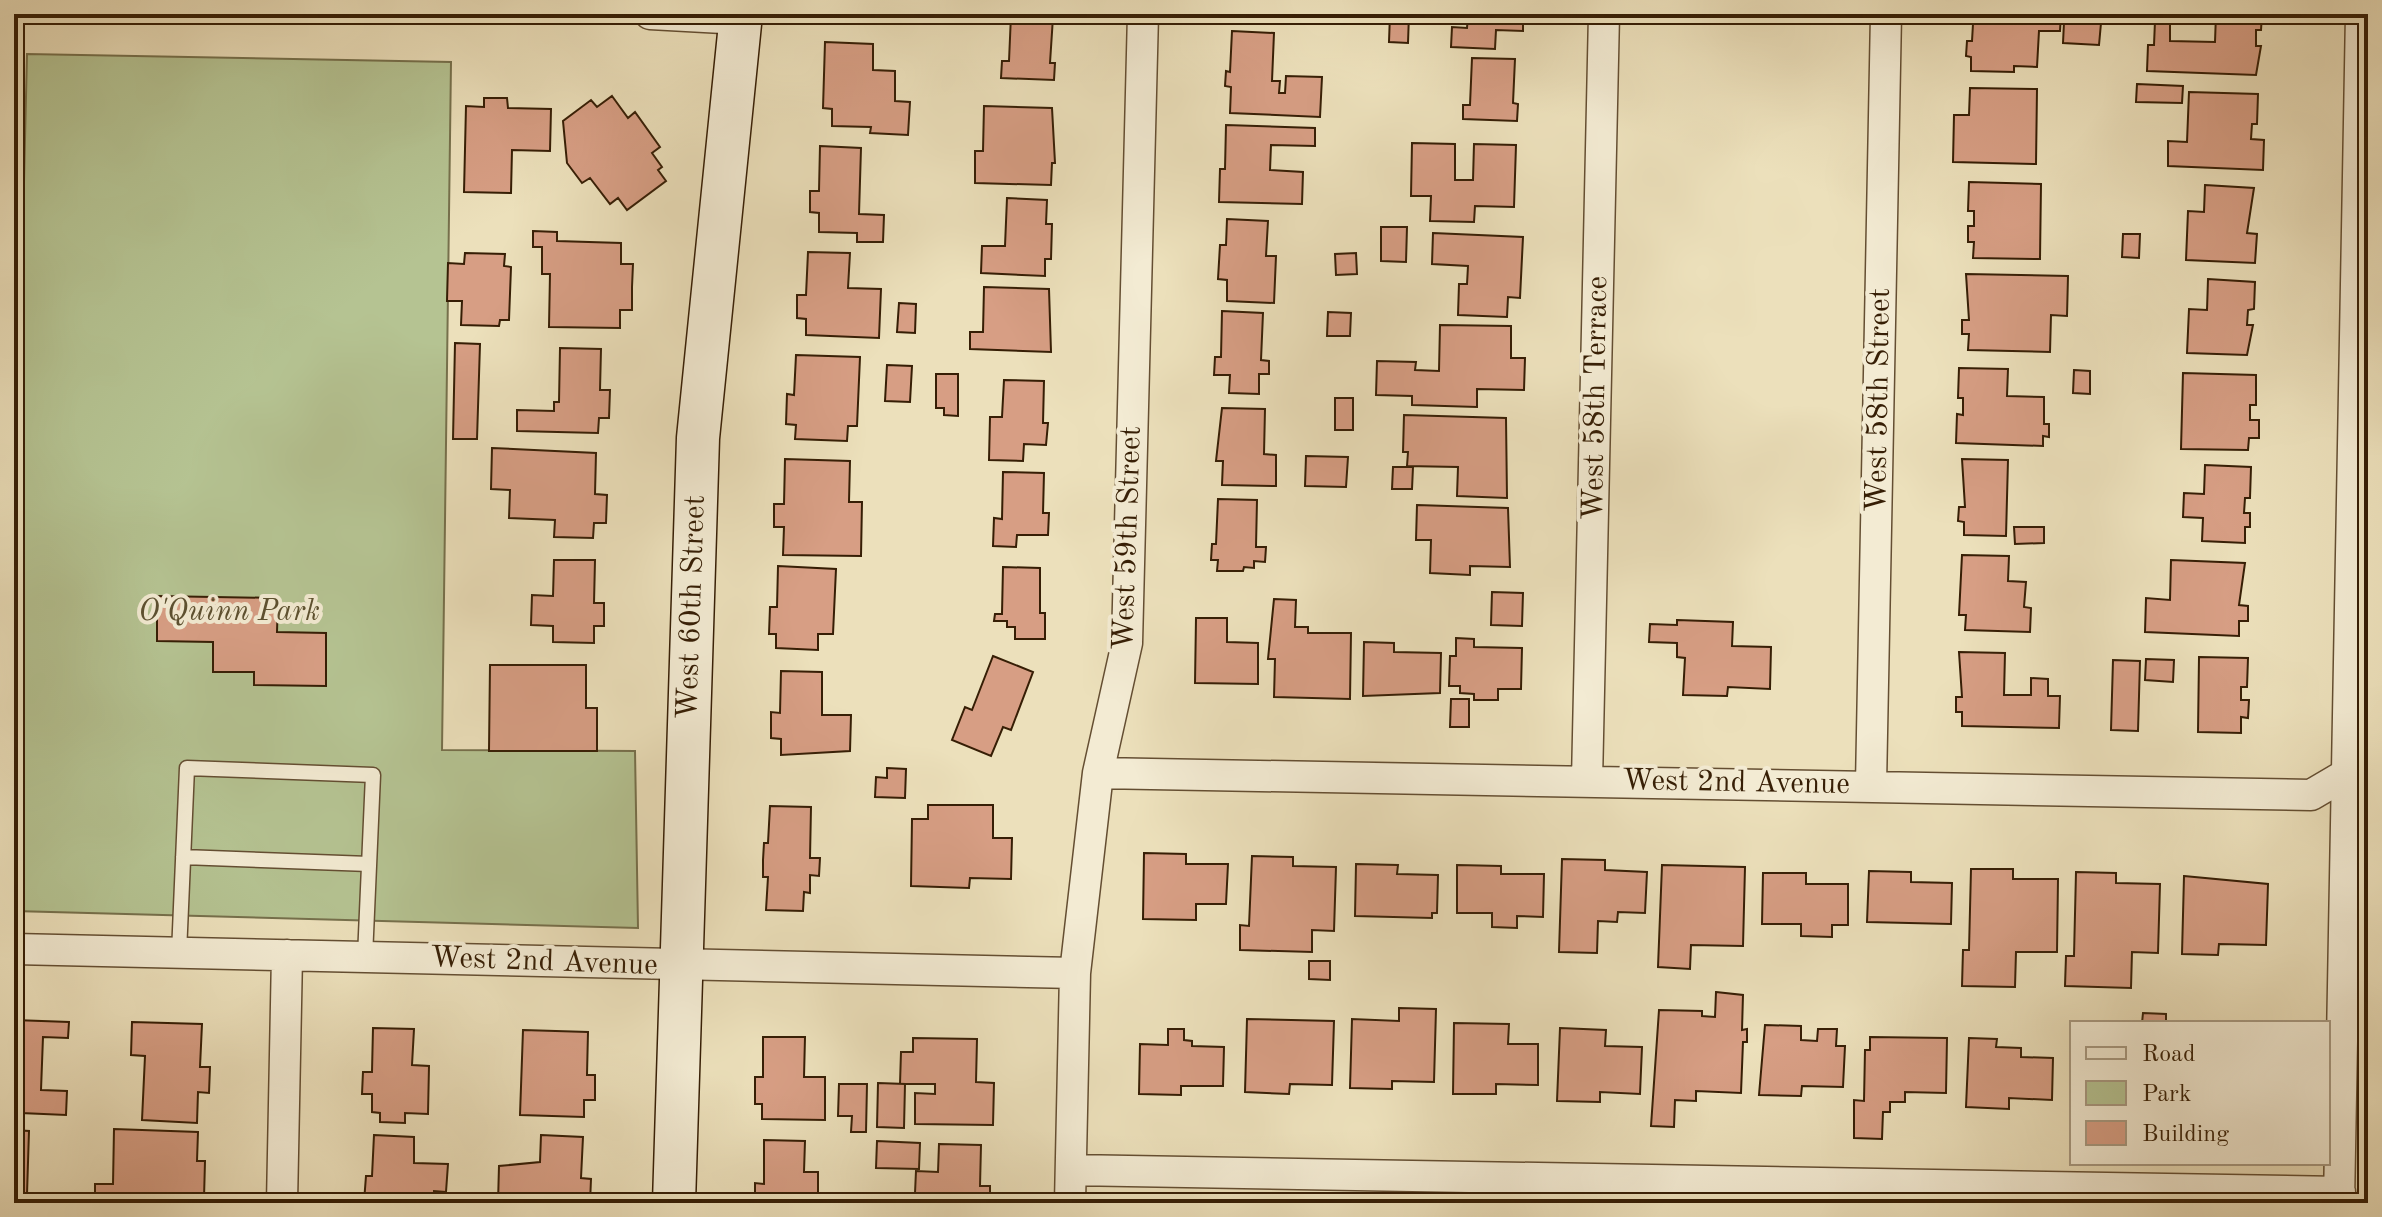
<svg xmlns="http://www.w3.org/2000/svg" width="2382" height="1217" font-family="'Old Standard TT',serif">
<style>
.green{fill:#b5c392;stroke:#76704c;stroke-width:2}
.building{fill:#d79e84;stroke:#361e05;stroke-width:2}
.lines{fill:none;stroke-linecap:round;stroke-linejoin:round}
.lane-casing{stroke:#644e32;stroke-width:17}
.street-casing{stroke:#644e32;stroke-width:33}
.secondary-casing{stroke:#361e05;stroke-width:45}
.lane{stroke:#f3ebd3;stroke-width:14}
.street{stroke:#f3ebd3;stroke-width:30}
.secondary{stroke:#f3ebd3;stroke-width:42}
.labels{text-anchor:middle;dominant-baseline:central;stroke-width:8;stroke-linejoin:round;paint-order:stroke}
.street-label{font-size:30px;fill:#361e05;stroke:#f3ebd3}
.park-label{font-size:30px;font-style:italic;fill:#5c502f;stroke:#f3ebd3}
</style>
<rect width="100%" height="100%" fill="#ece0bb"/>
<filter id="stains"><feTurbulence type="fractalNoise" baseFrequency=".0025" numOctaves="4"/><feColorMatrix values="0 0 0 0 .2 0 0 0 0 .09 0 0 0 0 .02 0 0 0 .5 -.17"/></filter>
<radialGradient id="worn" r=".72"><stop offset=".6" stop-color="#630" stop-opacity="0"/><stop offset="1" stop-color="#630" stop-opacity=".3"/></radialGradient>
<path class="green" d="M27 54 451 62 442 750 635 751 638 928 14 911V608Z"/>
<path class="building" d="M838 14H902L901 23H875V17Z
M1257 14H1277V21L1257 20Z
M1390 14H1409L1408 43 1389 42Z
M1476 14H1523V31L1496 30 1495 49 1451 47 1452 27 1467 28 1468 16Z
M1967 14H2061L2060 31H2039L2037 67 2014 66V72L1971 71V57L1966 56 1967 41H1972L1973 24H1967Z
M2216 14H2262L2261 30H2256V46H2261L2256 75 2147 71 2148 45H2154L2155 21 2170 22V41L2215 42Z
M1011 15 1053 17 1050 63H1055L1054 80 1001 78 1002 61H1009Z
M2064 22 2101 23 2099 45 2063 43Z
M1232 31 1274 33 1272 81H1280L1279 93H1285L1286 76 1322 77 1320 117 1230 113 1231 87 1225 86 1226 71 1230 72Z
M825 42 873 44V70L895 71V101L910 102 908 135 870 133 871 127 832 126V109L823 108Z
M1472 58 1515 59 1513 103 1518 104 1517 121 1463 119V105H1470Z
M2137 84 2183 86 2182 103 2136 102Z
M1970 88 2037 89 2036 164 1953 162 1954 115H1969Z
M2189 92 2258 94 2257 124H2252L2251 139 2264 140 2263 170 2168 166V141L2187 142Z
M612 96 628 118 635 112 660 147 652 153 662 167 658 170 666 181 627 210 618 198 610 204 590 178 582 183 567 163 563 121 591 100 597 107Z
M484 98H507L508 108 551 109 550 151 512 150 511 193 464 192 466 106 484 107Z
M984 106 1052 108 1055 163H1052L1051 185 975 183V151H983Z
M1226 125 1315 128V146L1271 145 1270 170 1303 172 1302 204 1219 202 1220 169H1225Z
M1412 143 1455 144V180H1473L1474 144 1516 145 1514 207 1475 206 1474 222 1430 221 1431 196H1411Z
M820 146 861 148 859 214 884 215 883 242H857V233L819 232V213L810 212V191H819Z
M1969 182 2041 184 2040 259 1973 258 1974 242H1968V226H1974V211H1968Z
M2205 185 2254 188 2247 233 2257 234 2255 263 2186 260 2188 211 2204 212Z
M1007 198 1047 200 1046 224H1052L1051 259H1045V276L981 273 982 246H1005Z
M1227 219 1268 221 1266 256H1276L1274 303 1227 301V280L1218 279 1220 245H1226Z
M1381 227H1407L1406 262 1381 261Z
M533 231 557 232V241L621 243V264H633L632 287V310H620V328L549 327 550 274H542V247H533Z
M1433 233 1523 237 1520 298 1508 297 1507 317 1458 315 1459 284H1467L1468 266 1432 264Z
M2123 234H2140L2139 258 2122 257Z
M808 252 850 253 848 288 881 289 879 338 806 335V319L797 318V295H806Z
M465 253 505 254 504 266 511 267 509 320H500L499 326 461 325 462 301H447L448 263 464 264Z
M1356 253 1357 274 1336 275 1335 254Z
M1966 274 2068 276 2067 316 2051 315 2050 352 1968 350 1969 334H1962V320H1969Z
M2208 279 2255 282 2254 309 2248 310 2247 325H2253L2247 355 2187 353 2189 309 2207 310Z
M984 287 1049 289 1051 352 970 349V332H983Z
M899 303 916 304 915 333 897 332Z
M1222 311 1263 313 1261 360 1269 361V374H1259V394L1229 393 1230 375H1214L1215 357H1221Z
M1328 312 1351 313 1350 336H1327Z
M1440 325 1511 326V358H1525L1524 390 1477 389V407L1412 405V396L1376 395 1377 361 1416 362 1415 370 1439 371Z
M455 343 480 344 477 439H453Z
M560 348 601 349 600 390H610L609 418H599L598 433 517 431V410L554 411V402H559Z
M796 355 860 357 857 426H848L847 441 795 439 796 425 786 424 787 394 794 395Z
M887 365 912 366 910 402 885 401Z
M1959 368 2008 369 2007 396 2044 397V424H2049V437L2043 436V446L1956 443 1957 414 1963 415V398H1958Z
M2074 370 2090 371V394L2073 393Z
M2183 373 2256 375V405H2250V420H2259V438H2249L2248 450 2181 449Z
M936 374H958V416L944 415V408H936Z
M1004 380 1044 381 1043 423H1048L1046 445 1024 444 1023 461 989 460 990 417H1002Z
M1335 398H1353V430H1335Z
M1222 408 1265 409 1264 454 1276 455V486L1222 485 1223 461H1216Z
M1404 415 1506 418 1507 498 1457 496 1458 467 1407 466 1408 452H1403Z
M492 448 596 453 595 494 607 495 606 523H594L593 538 554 537 555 520 509 518 510 490 491 489Z
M1306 456 1348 457 1346 487 1305 486Z
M785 459 850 461 849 502H862L861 556 783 555 784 527H774V504H784Z
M1962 459 2008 460 2006 536 1964 535V522L1958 521 1959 507H1965Z
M2205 465 2251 467 2250 498H2245L2244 513H2250V527H2245V543L2202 541 2203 518 2183 517 2184 493 2204 494Z
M1393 467H1413L1412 489H1392Z
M1003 472 1044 473 1043 513H1049L1048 535H1017L1016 547 993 546 994 518 1002 519Z
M1218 499 1257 500 1256 547H1266L1265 562 1254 561V568L1244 567 1243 571H1217L1218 560H1211L1212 544H1216Z
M1417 505 1508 508 1510 567 1470 566V575L1430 573 1431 540H1416Z
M2014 527H2044V543L2015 544Z
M1962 555 2009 556 2008 581 2026 582 2024 607 2031 608 2030 632 1965 630 1966 615H1959Z
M554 560H595L594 603H604V626H594V643L553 642V626L531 625 532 595 553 596Z
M2171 560 2245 563 2239 605 2248 606V621H2239V636L2145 632 2146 598 2170 600Z
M778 566 836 569 833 634H818V650L776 648V634H769L770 607H777Z
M1003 567 1040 568V613H1045V639H1015V627H1007V621H994L995 614H1002Z
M1492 592 1523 593 1522 626 1491 625Z
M157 596 278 598 277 632 326 633V686L254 685V672H213V642L157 641Z
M1274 599 1296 600 1295 627H1308V633H1351L1350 699 1274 697 1275 659H1268Z
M1196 618H1227V642L1258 643V684L1195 683Z
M1677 620 1733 622 1732 646 1771 647 1770 689 1728 687 1727 696 1683 695 1685 658 1677 657V643L1649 642 1650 624 1677 625Z
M1456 638 1474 639V647L1522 648 1521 689H1498V700H1474V694L1460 693V686H1449L1450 656H1456Z
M1364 642 1394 643V652L1441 653 1440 693 1363 696Z
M1959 652 2005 653 2004 695H2031V678L2048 679V696H2060L2059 728 1962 726V712H1956V697H1962Z
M993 656 1033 672 1011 730 1003 727 991 756 952 740 965 707 972 710Z
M2199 657 2248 658 2247 687H2241V700H2249L2248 718 2241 717V733L2198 732Z
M2146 659 2174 660 2173 682 2145 680Z
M2113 660 2140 661 2138 731 2111 730Z
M490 665H586V708H597V751H489Z
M781 671 822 672V715H851L850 751 781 755V739L771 738V712L780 713Z
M1451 699H1469V727H1450Z
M887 768 906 769 905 798 875 797 876 777 887 778Z
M928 805H993V838H1012L1011 879 970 878 969 888 911 886 912 819H928Z
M770 806 811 807 810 858H820L819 876 810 875V893L804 892 803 911 766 910 768 877H763V860L764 843H768Z
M1144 853 1186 854V864H1228L1226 904H1196V920L1143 919Z
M1252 856 1293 857V866L1336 867 1334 931 1312 930V952L1240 950V925L1249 926Z
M1562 859 1605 860V870L1647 872 1645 913 1618 912 1617 922 1598 921 1597 953 1559 952Z
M1356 864 1398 865 1397 874 1438 875 1437 913H1432V918L1355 916Z
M1457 865 1501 866V874H1544L1543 917 1517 916V928L1492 927V913H1457Z
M1662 865 1745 867 1743 946 1691 945 1690 969 1658 967Z
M1971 869H2013V879H2058L2057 952H2016L2015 987 1962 986 1963 950H1969Z
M1869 871 1911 872V882L1952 883 1951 924 1867 922Z
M2076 872 2116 873V883L2160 884 2158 953 2132 952 2131 988 2065 986 2066 956H2074Z
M1763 873H1806V884H1848V925H1832V937L1801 936V924H1762Z
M2184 876 2268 884 2266 945 2219 944 2218 955 2182 954Z
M1309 961H1330V980L1309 979Z
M1716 992 1743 995 1742 1030 1747 1029V1042H1743L1741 1093 1696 1091V1101L1675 1100 1674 1127 1651 1126 1659 1010 1702 1011V1016L1715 1017Z
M1399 1008 1436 1009 1434 1082 1392 1081V1089L1350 1088 1352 1019 1399 1021Z
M2143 1013 2166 1014V1023H2142Z
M1247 1019 1334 1021 1332 1085 1290 1084 1289 1094 1245 1092Z
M14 1020 69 1022 68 1038 43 1037 41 1090 67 1091 66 1115 21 1113 22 1106H14Z
M132 1022 202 1024 200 1067H210L209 1093 198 1092 197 1123 142 1120 145 1056 131 1055Z
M1454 1023 1509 1024 1508 1044H1538V1085L1496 1084V1094H1453Z
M1765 1025 1801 1026V1040L1817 1041 1818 1029H1837L1836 1046H1845L1843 1087 1802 1086 1801 1096 1759 1095Z
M373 1028 414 1029 412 1065 429 1066 428 1114 405 1113V1123L380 1122V1113L372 1112V1094H362L363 1072H372Z
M1560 1028 1606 1030 1605 1046 1642 1047 1640 1094 1600 1092V1102L1557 1101Z
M1168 1029H1184V1040L1192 1041V1046L1224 1047 1223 1086H1181V1095L1139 1094 1140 1044 1168 1045Z
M523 1030 588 1032 587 1075H595V1100H584V1117L520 1115Z
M763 1037H805L804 1077H825V1120L762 1119V1104H755V1077H763Z
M1870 1037 1947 1038 1946 1093 1905 1092V1102H1890V1112H1883L1882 1139 1854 1138V1100L1864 1101 1865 1050H1870Z
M913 1038 977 1039 976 1082 994 1083 993 1125 915 1124V1093L935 1094V1084H900L901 1052H913Z
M1969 1038 1997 1039 1996 1047 2021 1048V1057L2053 1058 2052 1100 2009 1098V1109L1966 1107Z
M878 1083 905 1084 904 1128 877 1127Z
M839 1084H867L866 1132H851L852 1116H838Z
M114 1129 198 1132 197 1161H205L204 1198H194L193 1203H95V1184H113Z
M14 1130 29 1131 27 1194 37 1195V1203H14Z
M374 1135 414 1137V1163L448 1164 446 1192 434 1191V1203L364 1202 366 1176H372Z
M541 1135 583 1137 581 1178 591 1179 590 1203H498L499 1166 540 1162Z
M764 1140 805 1141 804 1172H818V1202L755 1203V1183L764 1184Z
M877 1141 920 1143 919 1169 876 1168Z
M939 1144 981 1145 980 1186H990V1200L1016 1203H909V1193H915L916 1171 938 1172Z"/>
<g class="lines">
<defs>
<path id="lane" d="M183 857 369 864
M179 953 187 768 373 775 365 957"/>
<path id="street" d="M650 14 741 19
M1098 773 2311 795 2345 775 2368 772
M1587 781 1604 14
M1871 785 1886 14
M14 949 1075 973
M1071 1170 2340 1192
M282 1203 287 955
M1070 1203 1075 973 1098 773 1127 643 1143 14
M2339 1203 2361 14"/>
<path id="secondary" d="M674 1203 698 438 741 14"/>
</defs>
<use href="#lane" class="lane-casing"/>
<use href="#street" class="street-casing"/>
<use href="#secondary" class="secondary-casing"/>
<use href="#lane" class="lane"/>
<use href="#street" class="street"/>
<use href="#secondary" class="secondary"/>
</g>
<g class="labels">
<g class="street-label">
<text transform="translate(1596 398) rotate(-89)">West 58th Terrace</text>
<text transform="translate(1879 400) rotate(-89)">West 58th Street</text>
<text transform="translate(1128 538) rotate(-88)">West 59th Street</text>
<text transform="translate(692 607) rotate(-88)">West 60th Street</text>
<text transform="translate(1736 783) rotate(1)">West 2nd Avenue</text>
<text transform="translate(544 962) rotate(2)">West 2nd Avenue</text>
</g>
<g class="park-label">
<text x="229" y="612">O'Quinn Park</text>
</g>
</g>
<rect width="2382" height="1217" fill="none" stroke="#ece0bb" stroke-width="48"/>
<rect x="16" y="16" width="2350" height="1185" fill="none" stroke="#361e05" stroke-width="4"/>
<rect x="24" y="24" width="2334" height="1169" fill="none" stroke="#361e05" stroke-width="2"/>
<rect x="2070" y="1021" width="260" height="144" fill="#f3ebd3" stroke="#a79981" stroke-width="2"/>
<rect x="2086" y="1047" width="40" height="12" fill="#f3ebd3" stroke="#a79981" stroke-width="2"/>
<text x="2142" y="1061" font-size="24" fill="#361e05">Road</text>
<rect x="2086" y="1081" width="40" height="24" fill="#b5c392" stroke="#a79981" stroke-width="2"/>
<text x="2142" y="1101" font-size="24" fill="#361e05">Park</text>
<rect x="2086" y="1121" width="40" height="24" fill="#d79e84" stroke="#a79981" stroke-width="2"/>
<text x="2142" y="1141" font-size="24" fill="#361e05">Building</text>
<rect width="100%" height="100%" filter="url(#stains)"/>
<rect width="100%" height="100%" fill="url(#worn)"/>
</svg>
